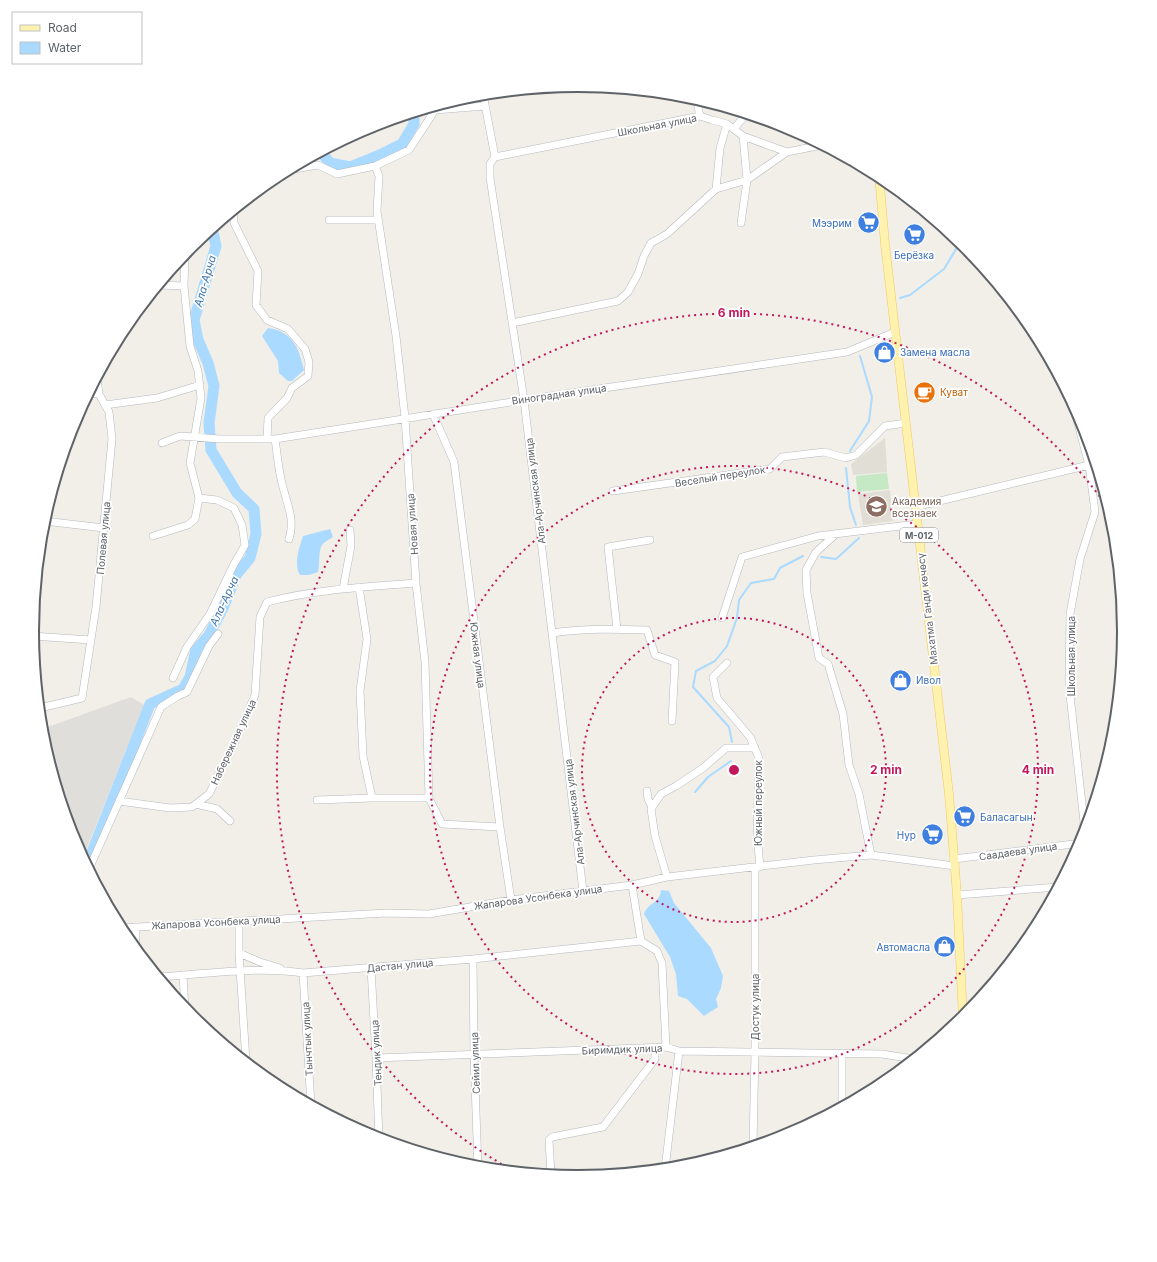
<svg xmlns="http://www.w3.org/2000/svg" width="1157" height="1262" font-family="Inter,sans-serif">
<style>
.industrial{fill:#e0deda}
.education{fill:#e1ded6}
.green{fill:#c5e8c5}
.water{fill:#aadaff}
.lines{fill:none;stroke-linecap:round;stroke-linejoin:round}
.stream{stroke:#aadaff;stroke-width:2}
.river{stroke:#aadaff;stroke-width:11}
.minor-casing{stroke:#b5b8bc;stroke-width:8}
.major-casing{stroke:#f2c960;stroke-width:9}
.minor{stroke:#fff;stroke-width:7}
.major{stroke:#fff2af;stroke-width:8}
.ring{fill:none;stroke:#c2185b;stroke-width:2;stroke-dasharray:2 4}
.labels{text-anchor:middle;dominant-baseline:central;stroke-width:3.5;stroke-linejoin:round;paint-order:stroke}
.shield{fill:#fff;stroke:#8f9295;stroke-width:1}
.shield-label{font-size:9px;font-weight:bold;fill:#5f6368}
.street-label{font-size:10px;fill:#5f6368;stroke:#fff}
.shop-label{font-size:10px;fill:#366cbe;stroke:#fff;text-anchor:end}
.food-label{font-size:10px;fill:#c56008;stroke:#fff;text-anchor:start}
.education-label{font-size:10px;fill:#785e54;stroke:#fff;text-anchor:start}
.water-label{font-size:11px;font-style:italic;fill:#4174aa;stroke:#fff}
.rim{fill:none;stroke:#5f6368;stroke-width:2}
.centre{fill:#c2185b;stroke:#fff;stroke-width:2}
.ring-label{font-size:12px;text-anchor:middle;font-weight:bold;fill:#c2185b;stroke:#fff;stroke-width:3.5;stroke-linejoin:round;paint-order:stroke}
</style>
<rect width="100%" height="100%" fill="#f1efe8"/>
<path class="industrial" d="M131 697 144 705 83 858 74 840 42 737V729Z"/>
<path class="education" d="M885 438 887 472 853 475 851 464Z
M890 490 893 521 863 525 858 494Z"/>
<path class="green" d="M887 473 889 489 857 492 856 476Z"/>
<path class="water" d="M268 328C292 331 299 348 304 370L292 381H288L279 373 278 361 262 336Z
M330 529 333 537C330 539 324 542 322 545 318 551 320 565 318 572L309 575H300C293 564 300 546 303 536Z
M661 890 669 891 674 903 711 948 723 976 721 988 716 999 718 1007 704 1016 687 999 678 996 676 974 670 957 644 914C648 902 660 904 661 890Z"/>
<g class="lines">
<path class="stream" d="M900 298 910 295 944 269 961 241
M850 451 869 421 872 397 860 356
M846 468 850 507 856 525
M821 557 836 559 859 538
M732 742 729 727 693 687 696 671 715 661 727 646 737 618 739 600 751 583 774 579 780 568 803 556
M695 792 708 777 731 761"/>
<path class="river" d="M321 152 330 163 350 167 382 154 402 144 414 124V112
M87 865 150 704 183 689 190 677 196 650 209 635 224 606 236 575 250 558 256 534 254 509 237 493 211 450 209 423 214 386 208 363 198 340 194 320 216 246 212 228"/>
<defs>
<path id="minor" d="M483 94 495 157 490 164V178L524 400 583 891
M696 98 700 116
M734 129 746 114
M743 136 787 152
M495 157 700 116 712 120 727 124 743 136 747 180 716 189 667 234 651 243 644 256 638 274 628 292 618 301 512 323
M375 166 379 176 377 211 396 336 405 418 416 583 425 662 429 798 442 824 500 827
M288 170 318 165 337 174 375 166 409 150 435 110 485 106
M716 189 720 148 727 124
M233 211 234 223 258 271 256 305 267 320 288 329 305 349 309 362 308 376 292 388 287 398 268 418 267 439
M329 220H378
M741 223 747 180 787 152 822 145
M159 285 184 286
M89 393 99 394
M1072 401 1089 465 1095 512 1080 559 1070 614 1069 686 1084 822 1081 845
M105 405 157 398 200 385
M433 414 454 462 500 827 511 900
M275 439C277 452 278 466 281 479 285 500 296 518 289 539
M162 443 180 436 220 439H275L524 400 847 352 895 332
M613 491 770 469 782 457 824 452 846 458 856 455 885 426 906 423
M915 507 1089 465H1097
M44 521 104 528
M836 534 816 552 806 570 807 593 819 658 828 664 843 714 849 765 859 794 871 855
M153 536 188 525 195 519 199 498 190 463 201 398 198 371 190 346 184 286 185 253
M359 587 367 639 360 691 363 756 372 798H429
M343 589 351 546 350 530
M722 618 742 557 818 536 917 524
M617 629 608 547 650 540
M552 633C584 628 615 629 647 630L655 655 675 662 672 721
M32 636 91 640
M727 663 713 677 717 698 750 737 759 758 757 835 760 867
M173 678 187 647 210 614 233 566 245 545 242 525 234 508 217 500 199 498
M40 708 82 698 96 607 112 439 109 412 99 394 97 379
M647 791 648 799 652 807
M317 800 372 798
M119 801 170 808 192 807 209 794 235 742 255 695 260 617 267 602C316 589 366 587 416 583
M196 804 217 809 230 821
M954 859 1081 843
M89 869 161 707 178 696 187 692 209 646 218 634
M667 877 655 836 651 809 661 794 676 786 703 768 726 748H755
M632 885 641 941 657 951 662 963 666 1047
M957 895 1058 887
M239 921V953L246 1061
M120 928 386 913 429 914 511 900 632 885 667 877 814 860 871 855 955 866
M135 948 136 927
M239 953 260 962 280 968
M473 959 474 1055 478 1168
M371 968 376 1058 379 1139
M303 973 311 1105
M183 975 185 1009
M159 977C205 974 257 966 303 973L473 959 641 941
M842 1053V1107
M376 1058 666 1047 679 1051 882 1054 914 1059
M753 1146 755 1052V868
M665 1169 679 1051
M551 1175 549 1140 552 1137 603 1127 655 1059V1047"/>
<path id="major" d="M879 175 885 244 949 794 957 895 963 1019"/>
</defs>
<use href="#minor" class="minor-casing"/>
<use href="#major" class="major-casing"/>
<use href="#minor" class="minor"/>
<use href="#major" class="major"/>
</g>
<g class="ring">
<circle cx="734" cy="770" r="152"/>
<circle cx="734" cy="770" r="304"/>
<path d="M512 1170A457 457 0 1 1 1108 508"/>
</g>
<defs>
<symbol id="supermarket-disc" viewBox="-11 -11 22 22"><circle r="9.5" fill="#3f7fe0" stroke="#fff"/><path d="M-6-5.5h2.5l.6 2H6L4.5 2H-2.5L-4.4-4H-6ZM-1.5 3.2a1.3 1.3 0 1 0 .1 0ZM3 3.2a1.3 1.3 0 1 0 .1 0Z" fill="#fff"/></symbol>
<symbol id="shop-disc" viewBox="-11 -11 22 22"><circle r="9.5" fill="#3f7fe0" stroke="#fff"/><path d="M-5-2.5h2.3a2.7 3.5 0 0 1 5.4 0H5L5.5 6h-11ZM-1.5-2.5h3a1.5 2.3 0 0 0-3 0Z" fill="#fff"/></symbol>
<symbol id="cafe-disc" viewBox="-11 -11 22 22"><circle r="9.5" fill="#e8710a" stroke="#fff"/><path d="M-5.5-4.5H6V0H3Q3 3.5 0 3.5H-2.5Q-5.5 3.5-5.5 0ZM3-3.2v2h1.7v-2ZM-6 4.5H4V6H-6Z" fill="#fff"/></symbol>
<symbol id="school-disc" viewBox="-11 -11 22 22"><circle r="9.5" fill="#8d6e63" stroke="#fff"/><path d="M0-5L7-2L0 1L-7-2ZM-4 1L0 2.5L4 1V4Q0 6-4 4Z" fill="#fff"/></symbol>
</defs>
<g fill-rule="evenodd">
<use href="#supermarket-disc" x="856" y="210" width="25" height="25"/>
<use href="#supermarket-disc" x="902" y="222" width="25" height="25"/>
<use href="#shop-disc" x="872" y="340" width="25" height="25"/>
<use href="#cafe-disc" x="912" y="380" width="25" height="25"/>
<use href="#school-disc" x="864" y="494" width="25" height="25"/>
<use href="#shop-disc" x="888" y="668" width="25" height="25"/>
<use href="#supermarket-disc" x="952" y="804" width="25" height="25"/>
<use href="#supermarket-disc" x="920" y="822" width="25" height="25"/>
<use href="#shop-disc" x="932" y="934" width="25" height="25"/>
</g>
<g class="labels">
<rect class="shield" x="900" y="528" width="38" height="14" rx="3"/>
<g class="shield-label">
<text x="919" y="535">М-012</text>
</g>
<g class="street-label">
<text transform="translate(657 125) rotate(-11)">Школьная улица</text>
<text transform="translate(559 394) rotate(-8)">Виноградная улица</text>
<text transform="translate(720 476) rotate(-9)">Веселый переулок</text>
<text transform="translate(535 491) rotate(-97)">Ала-Арчинская улица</text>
<text transform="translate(412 524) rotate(-94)">Новая улица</text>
<text transform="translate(103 538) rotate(-85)">Полевая улица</text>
<text transform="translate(927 609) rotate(-97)">Махатма Ганди көчөсү</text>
<text transform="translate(478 655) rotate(83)">Южная улица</text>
<text transform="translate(1071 656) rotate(-90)">Школьная улица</text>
<text transform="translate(233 742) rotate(-65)">Набережная улица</text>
<text transform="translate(758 803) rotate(-90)">Южный переулок</text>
<text transform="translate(574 812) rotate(-97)">Ала-Арчинская улица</text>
<text transform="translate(1018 851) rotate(-8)">Саадаева улица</text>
<text transform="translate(538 897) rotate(-8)">Жапарова Усонбека улица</text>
<text transform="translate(216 922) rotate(-3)">Жапарова Усонбека улица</text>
<text transform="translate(400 965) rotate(-5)">Дастан улица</text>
<text transform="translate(755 1007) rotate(-90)">Достук улица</text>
<text transform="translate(307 1039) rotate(-93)">Тынчтык улица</text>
<text transform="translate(622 1049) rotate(-2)">Биримдик улица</text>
<text transform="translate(376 1053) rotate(-93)">Тендик улица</text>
<text transform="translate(475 1063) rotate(-92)">Сейил улица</text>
</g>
<g class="shop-label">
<text x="852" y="223">Мээрим</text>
<text x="914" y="255" text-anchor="middle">Берёзка</text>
<text x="900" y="352" text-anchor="start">Замена масла</text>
<text x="916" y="680" text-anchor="start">Ивол</text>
<text x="980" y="817" text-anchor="start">Баласагын</text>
<text x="916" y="835">Нур</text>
<text x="930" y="947">Автомасла</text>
</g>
<g class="food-label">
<text x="940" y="392">Куват</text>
</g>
<g class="education-label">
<text x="892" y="501">Академия<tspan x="892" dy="12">всезнаек</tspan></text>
</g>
<g class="water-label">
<text transform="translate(205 281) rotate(-74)">Ала-Арча</text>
<text transform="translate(224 601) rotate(-65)">Ала-Арча</text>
</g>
</g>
<path d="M0 0H1157V1262H0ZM39 631a539 539 0 1 1 1078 0a539 539 0 1 1-1078 0Z" fill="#fff" fill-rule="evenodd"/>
<path class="rim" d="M39 631a539 539 0 1 1 1078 0a539 539 0 1 1-1078 0Z"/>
<circle cx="734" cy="770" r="6" class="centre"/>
<g class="ring-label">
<text x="734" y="317">6 min</text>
<text x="886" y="774">2 min</text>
<text x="1038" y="774">4 min</text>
</g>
<rect x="12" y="12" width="130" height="52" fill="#ffffff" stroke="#bfc1c3"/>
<rect x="20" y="25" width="20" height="6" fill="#fff2af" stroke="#bfc1c3"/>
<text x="48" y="32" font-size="12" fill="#5f6368">Road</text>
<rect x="20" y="42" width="20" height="12" fill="#aadaff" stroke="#bfc1c3"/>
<text x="48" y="52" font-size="12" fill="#5f6368">Water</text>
</svg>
